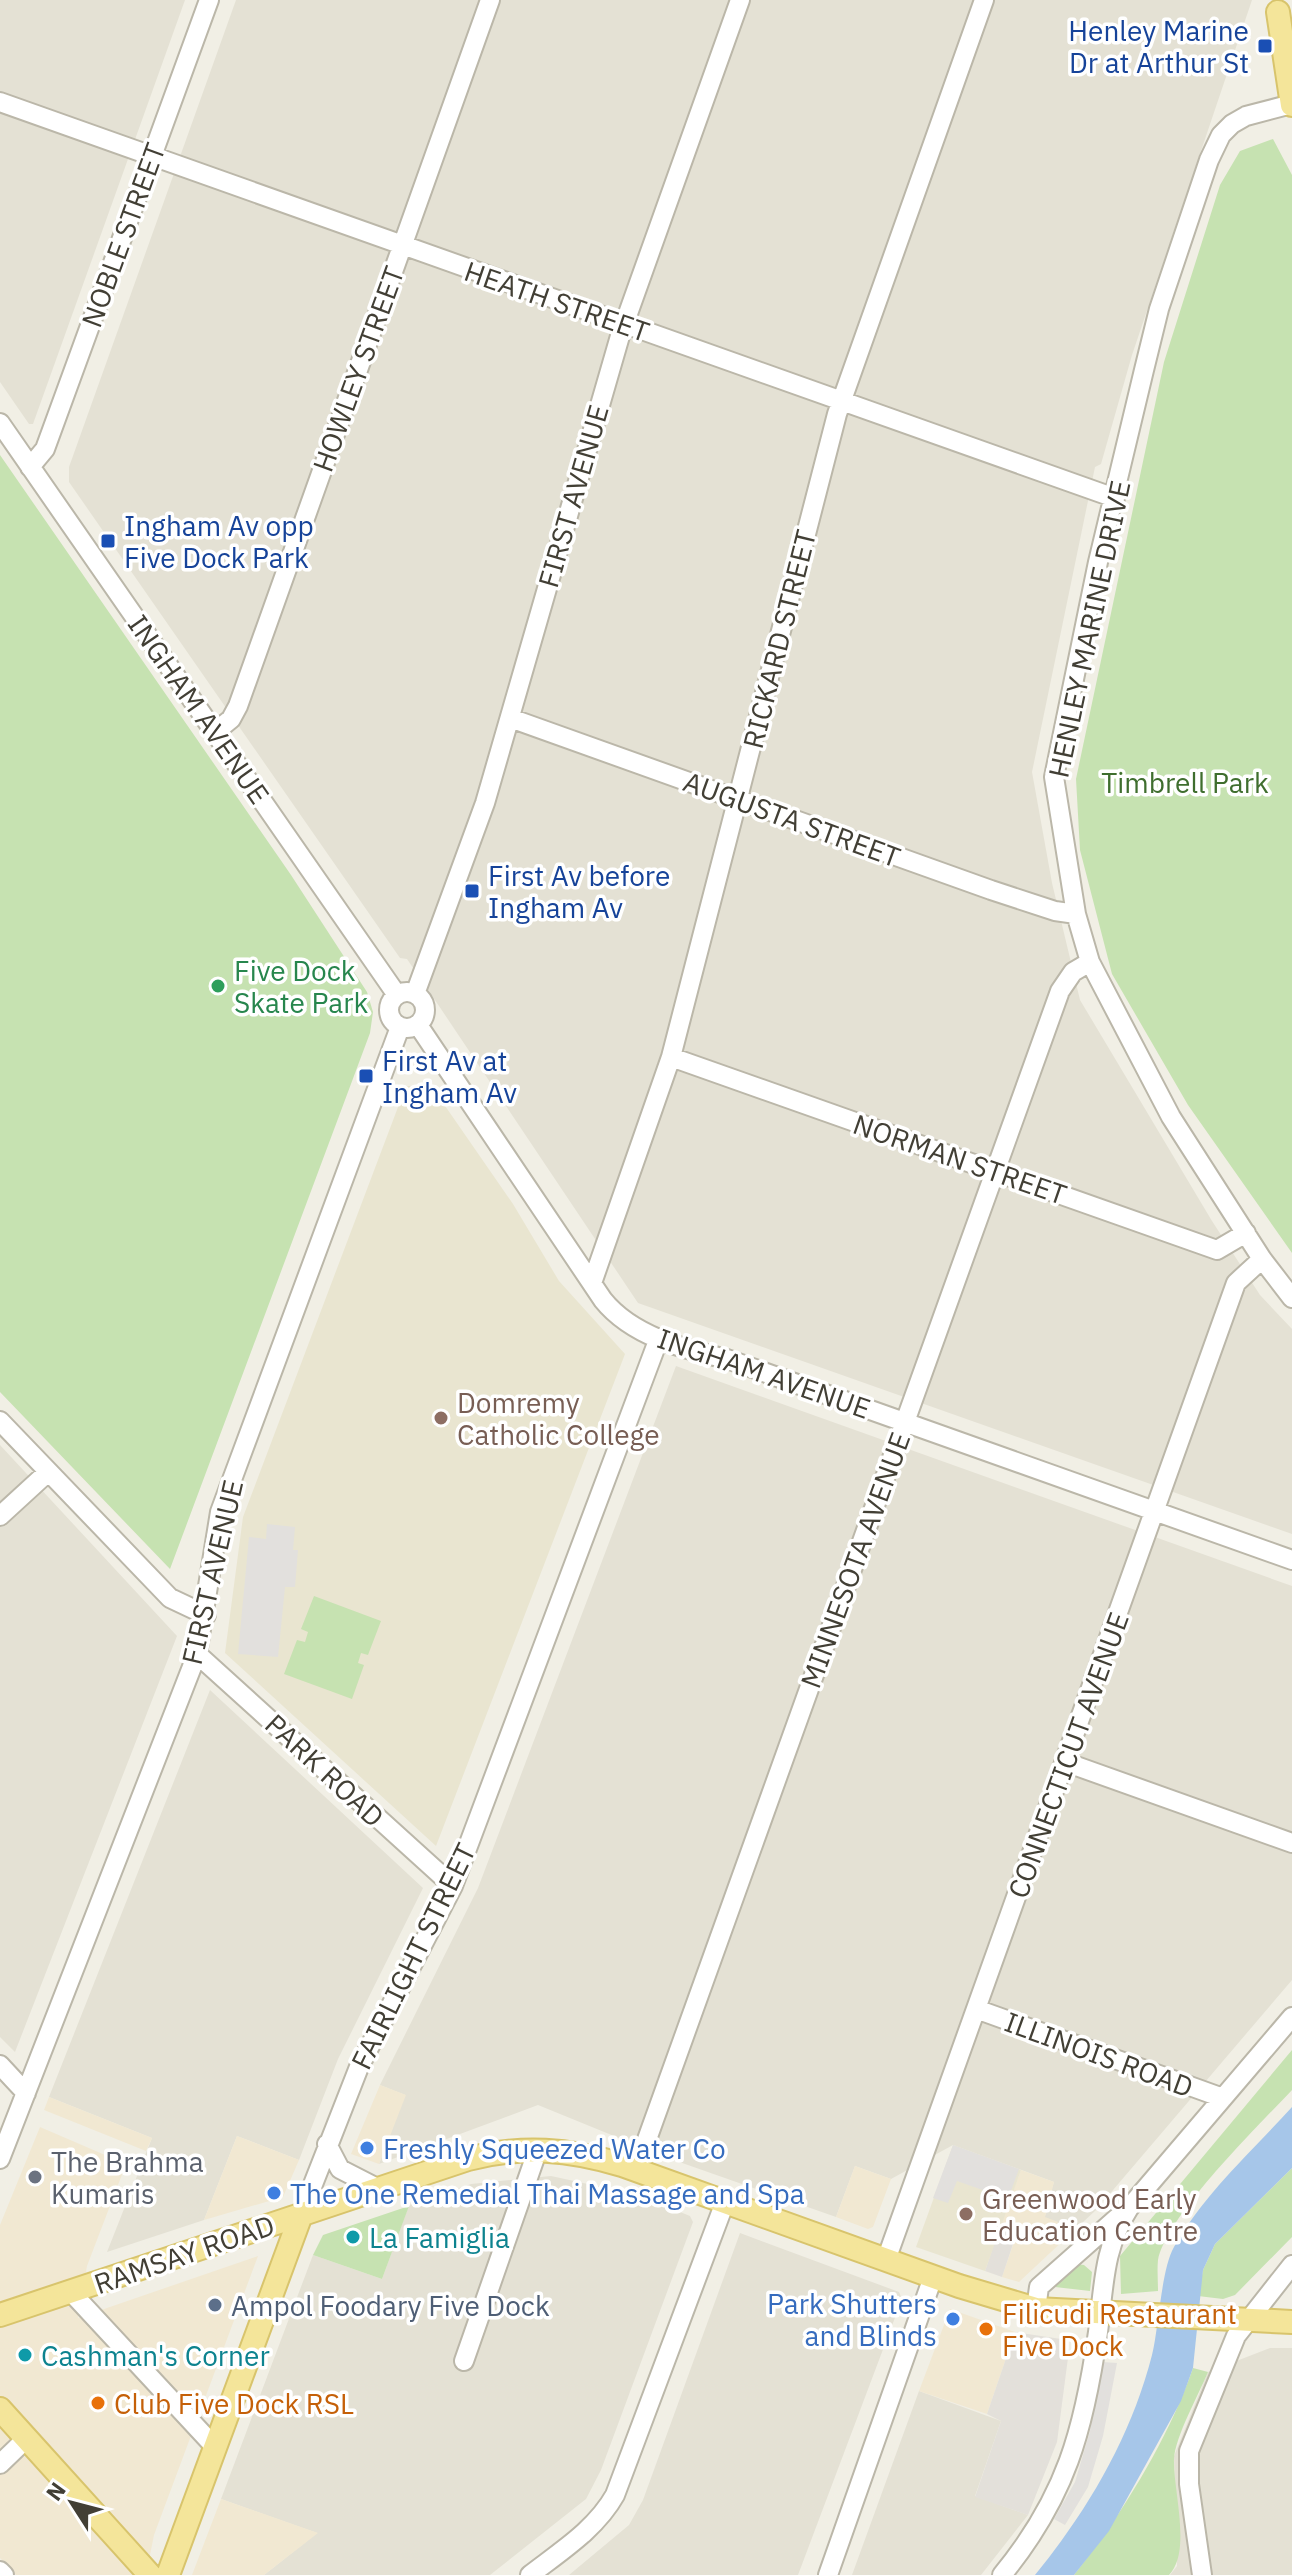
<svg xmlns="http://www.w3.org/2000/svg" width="1292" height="2575" font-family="'IBM Plex Sans',sans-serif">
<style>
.residential{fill:#e4e1d4}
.commercial{fill:#f1e8d2}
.industrial{fill:#e3e0da}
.education{fill:#e9e5d0}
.green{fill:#c6e2b1}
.parking{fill:#e2e0dd}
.water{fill:#a6c6e9}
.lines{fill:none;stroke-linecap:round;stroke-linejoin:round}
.minor-casing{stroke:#bbb7a9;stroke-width:22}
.major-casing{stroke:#d8c46c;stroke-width:26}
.minor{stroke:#fff;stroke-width:18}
.major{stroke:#f4e59a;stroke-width:22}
.transit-dot{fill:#1a4fb4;stroke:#fff;stroke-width:3}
.leisure-dot{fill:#2e9e5b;stroke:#fff;stroke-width:3}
.education-dot{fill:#8d6e63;stroke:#fff;stroke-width:3}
.shop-dot{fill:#3f7fe0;stroke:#fff;stroke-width:3}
.worship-dot{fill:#6b7280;stroke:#fff;stroke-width:3}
.culture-dot{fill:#0f9aa8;stroke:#fff;stroke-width:3}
.service-dot{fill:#5c6f8a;stroke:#fff;stroke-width:3}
.food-dot{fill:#e8710a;stroke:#fff;stroke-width:3}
.labels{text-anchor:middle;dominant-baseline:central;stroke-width:7;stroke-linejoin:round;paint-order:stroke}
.transit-label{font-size:28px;fill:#164399;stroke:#fff;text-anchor:start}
.street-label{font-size:28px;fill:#423f35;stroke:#fff}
.park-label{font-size:28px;fill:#3f6e2e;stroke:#fff}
.leisure-label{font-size:28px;fill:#27864d;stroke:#fff;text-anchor:start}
.education-label{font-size:28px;fill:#785e54;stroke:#fff;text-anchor:start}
.shop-label{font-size:28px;fill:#366cbe;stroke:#fff;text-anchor:start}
.worship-label{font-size:28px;fill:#5b616d;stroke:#fff;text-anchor:start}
.culture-label{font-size:28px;fill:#0d838f;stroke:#fff;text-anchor:start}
.service-label{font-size:28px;fill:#4e5e75;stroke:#fff;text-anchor:start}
.food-label{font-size:28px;fill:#c56008;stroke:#fff;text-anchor:start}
</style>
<rect width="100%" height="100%" fill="#f1efe5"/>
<path class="residential" d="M0 0H185L33 424H29L0 382Z
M236 0H1252L1132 355 1101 464 1095 467 1032 772 1052 883 1080 1000 1212 1221 1260 1295 1292 1329V1534L638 1303 439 1006 407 959 400 958 69 482V467Z
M676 1366 1292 1586V1980L1096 2210 1066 2238 1053 2235 1044 2218 1054 2195 1050 2194 1054 2182 953 2145 891 2179 855 2166 836 2217 668 2158 538 2105 379 2164 405 2095 380 2085 478 1888Z
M0 1445 177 1636 15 2052 0 2037Z
M210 1690 423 1888 338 2059 299 2160 237 2136 204 2220 107 2252 152 2138 49 2097Z
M551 2176 638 2195 690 2216 693 2222 601 2470 586 2499 490 2575H264L317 2533 221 2499 313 2255 382 2279 409 2205 471 2184Z
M740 2233 899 2292 902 2299 798 2575H569L629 2525 643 2500Z
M1270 2348H1292V2575H1170L1177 2566 1174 2456 1208 2372Z
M919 2391 1001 2421 975 2496 1028 2515 981 2575H852Z"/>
<path class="commercial" d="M380 2085 406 2095 379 2164 351 2154Z
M49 2097 152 2138 146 2151 44 2110Z
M40 2127 126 2164 87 2266 78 2318 258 2256 154 2535 146 2575H16L0 2558V2225Z
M237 2136 299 2160 283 2197 204 2220Z
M855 2166 891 2179 873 2227 868 2229 836 2217Z
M1021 2170 1054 2182 1045 2217 1058 2222 1053 2235 1066 2238 1019 2282 1002 2277 1016 2236 999 2229Z
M950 2309 1015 2332 987 2414 919 2391Z
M221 2499 318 2533 264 2575H192Z"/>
<path class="industrial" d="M999 2229 1016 2235 1002 2277 985 2271Z
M1015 2332 1061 2339 1069 2350 1057 2442 1028 2515 975 2497 1001 2421 987 2414Z"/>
<path class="education" d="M406 1086 432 1087 513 1204 559 1281 625 1354 436 1846 225 1653 243 1517Z
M953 2145 1021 2170 985 2271 916 2247Z"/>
<path class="green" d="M1273 139 1292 175V1253L1188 1105 1112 974 1080 850 1076 779 1164 362 1220 185 1240 151Z
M0 455 291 875 367 992 373 1012 370 1033 170 1569 0 1392Z
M314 1596 381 1621 368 1655 361 1653 358 1663 364 1665 352 1699 284 1674 297 1640 305 1642 308 1632 301 1629Z
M1292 2050V2090C1259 2125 1167 2215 1158 2260 1157 2270 1158 2281 1158 2291L1121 2294 1120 2256Z
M1292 2168V2237L1235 2295 1223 2299 1198 2296 1203 2270 1215 2244Z
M409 2206 382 2279 313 2255 323 2235Z
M1075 2264 1084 2265 1092 2272 1090 2291 1055 2287Z
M1193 2368 1208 2372C1199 2394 1175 2437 1174 2459 1173 2491 1192 2551 1169 2575H1074C1122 2514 1167 2442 1193 2368Z"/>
<path class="parking" d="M267 1524 295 1527 293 1550H298L295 1587H285L278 1657 238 1654 249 1537 266 1539Z
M953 2145 1019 2169 1008 2199 957 2181 948 2203 933 2198Z
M1102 2362 1117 2363 1103 2436 1088 2487 1065 2525 1054 2519 1075 2482 1090 2431Z"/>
<path class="water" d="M1292 2107V2168L1215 2244 1203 2270 1193 2368 1181 2401 1109 2531 1074 2575H1035C1088 2510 1131 2437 1152 2355 1159 2327 1161 2270 1174 2247 1203 2195 1252 2151 1292 2107Z"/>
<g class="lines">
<defs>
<path id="minor" d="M0 102 1115 498
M1292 104 1246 116 1232 124 1221 135 1209 160 1159 309 1144 370 1098 562 1054 777 1076 914 1090 962 1171 1117 1262 1259 1292 1298
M0 423 397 995
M30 467 45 449 209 0
M510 718 991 890 1055 911 1076 914
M215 732 231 719 238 706 490 0
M389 1010a18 18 0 1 1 36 0a18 18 0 1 1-36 0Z
M415 994 485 803 620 336 740 0
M418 1025 603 1300C632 1336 683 1349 727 1359L1292 1560
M671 1057 1217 1250 1246 1233
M592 1283 671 1057 837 414 984 0
M0 1421 170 1598 206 1615
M0 1516 48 1472
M197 1654 453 1886
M1065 1762 1292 1843
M976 2009 1223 2098
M0 2065 26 2093
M327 2144 340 2169 379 2189
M0 2159 197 1654 220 1512 400 1027
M636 2170 1060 991 1073 972 1090 962
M301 2215 359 2067 453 1886 659 1338
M886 2260 1236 1283 1262 1259
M71 2292 214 2446
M1036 2309 1039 2287 1117 2218
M464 2361 538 2149
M0 2464 27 2438
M0 2571 4 2575
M530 2575C561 2551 596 2529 615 2495L725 2202
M828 2575 933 2277
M1002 2575C1066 2497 1084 2430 1098 2332 1104 2287 1103 2248 1129 2208L1292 2017
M1202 2575 1189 2484V2451L1236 2336 1292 2265"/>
<path id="major" d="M1278 12 1292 105
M0 2315 468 2159C522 2145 569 2149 622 2165L959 2286 1036 2309 1292 2322
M0 2409 150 2575
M168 2575 301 2215"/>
</defs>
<use href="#minor" class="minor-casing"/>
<use href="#major" class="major-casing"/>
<use href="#minor" class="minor"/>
<use href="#major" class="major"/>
</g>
<g class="transit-dot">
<rect x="1257" y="38" width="16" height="16" rx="4"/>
<rect x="100" y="533" width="16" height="16" rx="4"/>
<rect x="464" y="883" width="16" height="16" rx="4"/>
<rect x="358" y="1068" width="16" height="16" rx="4"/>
</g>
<circle class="leisure-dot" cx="218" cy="986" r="8"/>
<g class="education-dot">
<circle cx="441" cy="1418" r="8"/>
<circle cx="966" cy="2214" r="8"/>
</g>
<g class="shop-dot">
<circle cx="367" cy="2148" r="8"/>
<circle cx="274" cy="2193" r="8"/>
<circle cx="953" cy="2319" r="8"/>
</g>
<circle class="worship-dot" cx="35" cy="2177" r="8"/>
<g class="culture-dot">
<circle cx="353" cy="2237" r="8"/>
<circle cx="25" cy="2355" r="8"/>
</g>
<circle class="service-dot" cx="215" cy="2305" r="8"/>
<g class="food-dot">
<circle cx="986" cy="2329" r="8"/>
<circle cx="98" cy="2403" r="8"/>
</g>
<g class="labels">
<g class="transit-label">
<text x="1249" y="30" text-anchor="end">Henley Marine<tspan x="1249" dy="32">Dr at Arthur St</tspan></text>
<text x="124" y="525">Ingham Av opp<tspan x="124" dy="32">Five Dock Park</tspan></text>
<text x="488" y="875">First Av before<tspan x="488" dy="32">Ingham Av</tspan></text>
<text x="382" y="1060">First Av at<tspan x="382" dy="32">Ingham Av</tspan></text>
</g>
<g class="street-label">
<text transform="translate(123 235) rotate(-70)">NOBLE STREET</text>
<text transform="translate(557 301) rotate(19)">HEATH STREET</text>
<text transform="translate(358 369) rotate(-70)">HOWLEY STREET</text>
<text transform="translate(573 496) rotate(-74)">FIRST AVENUE</text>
<text transform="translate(1089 629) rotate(-78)">HENLEY MARINE DRIVE</text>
<text transform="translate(779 639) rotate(-76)">RICKARD STREET</text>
<text transform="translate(199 709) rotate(55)">INGHAM AVENUE</text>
<text transform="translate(792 819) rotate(20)">AUGUSTA STREET</text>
<text transform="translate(960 1159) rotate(19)">NORMAN STREET</text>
<text transform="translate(764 1373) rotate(19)">INGHAM AVENUE</text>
<text transform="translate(855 1560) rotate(-70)">MINNESOTA AVENUE</text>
<text transform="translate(212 1572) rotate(-77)">FIRST AVENUE</text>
<text transform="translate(1068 1755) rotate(-70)">CONNECTICUT AVENUE</text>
<text transform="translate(325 1770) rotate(43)">PARK ROAD</text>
<text transform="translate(413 1956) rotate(-64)">FAIRLIGHT STREET</text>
<text transform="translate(1099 2054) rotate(20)">ILLINOIS ROAD</text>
<text transform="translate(184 2254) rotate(-19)">RAMSAY ROAD</text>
</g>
<g class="park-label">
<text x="1185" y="782">Timbrell Park</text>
</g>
<g class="leisure-label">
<text x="234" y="970">Five Dock<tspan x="234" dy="32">Skate Park</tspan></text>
</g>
<g class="education-label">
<text x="457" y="1402">Domremy<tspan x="457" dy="32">Catholic College</tspan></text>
<text x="982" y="2198">Greenwood Early<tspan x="982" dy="32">Education Centre</tspan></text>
</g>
<g class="shop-label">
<text x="383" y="2148">Freshly Squeezed Water Co</text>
<text x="290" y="2193">The One Remedial Thai Massage and Spa</text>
<text x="937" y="2303" text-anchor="end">Park Shutters<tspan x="937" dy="32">and Blinds</tspan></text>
</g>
<g class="worship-label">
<text x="51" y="2161">The Brahma<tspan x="51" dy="32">Kumaris</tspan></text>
</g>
<g class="culture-label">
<text x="369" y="2237">La Famiglia</text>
<text x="41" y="2355">Cashman's Corner</text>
</g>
<g class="service-label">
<text x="231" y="2305">Ampol Foodary Five Dock</text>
</g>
<g class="food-label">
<text x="1002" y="2313">Filicudi Restaurant<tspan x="1002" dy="32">Five Dock</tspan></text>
<text x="114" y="2403">Club Five Dock RSL</text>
</g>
</g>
<g transform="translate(72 2503) rotate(306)" stroke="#ffffff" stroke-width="6" paint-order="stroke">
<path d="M0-6L14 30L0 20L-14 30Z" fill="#423f35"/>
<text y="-12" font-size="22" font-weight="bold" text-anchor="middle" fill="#423f35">N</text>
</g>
</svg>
